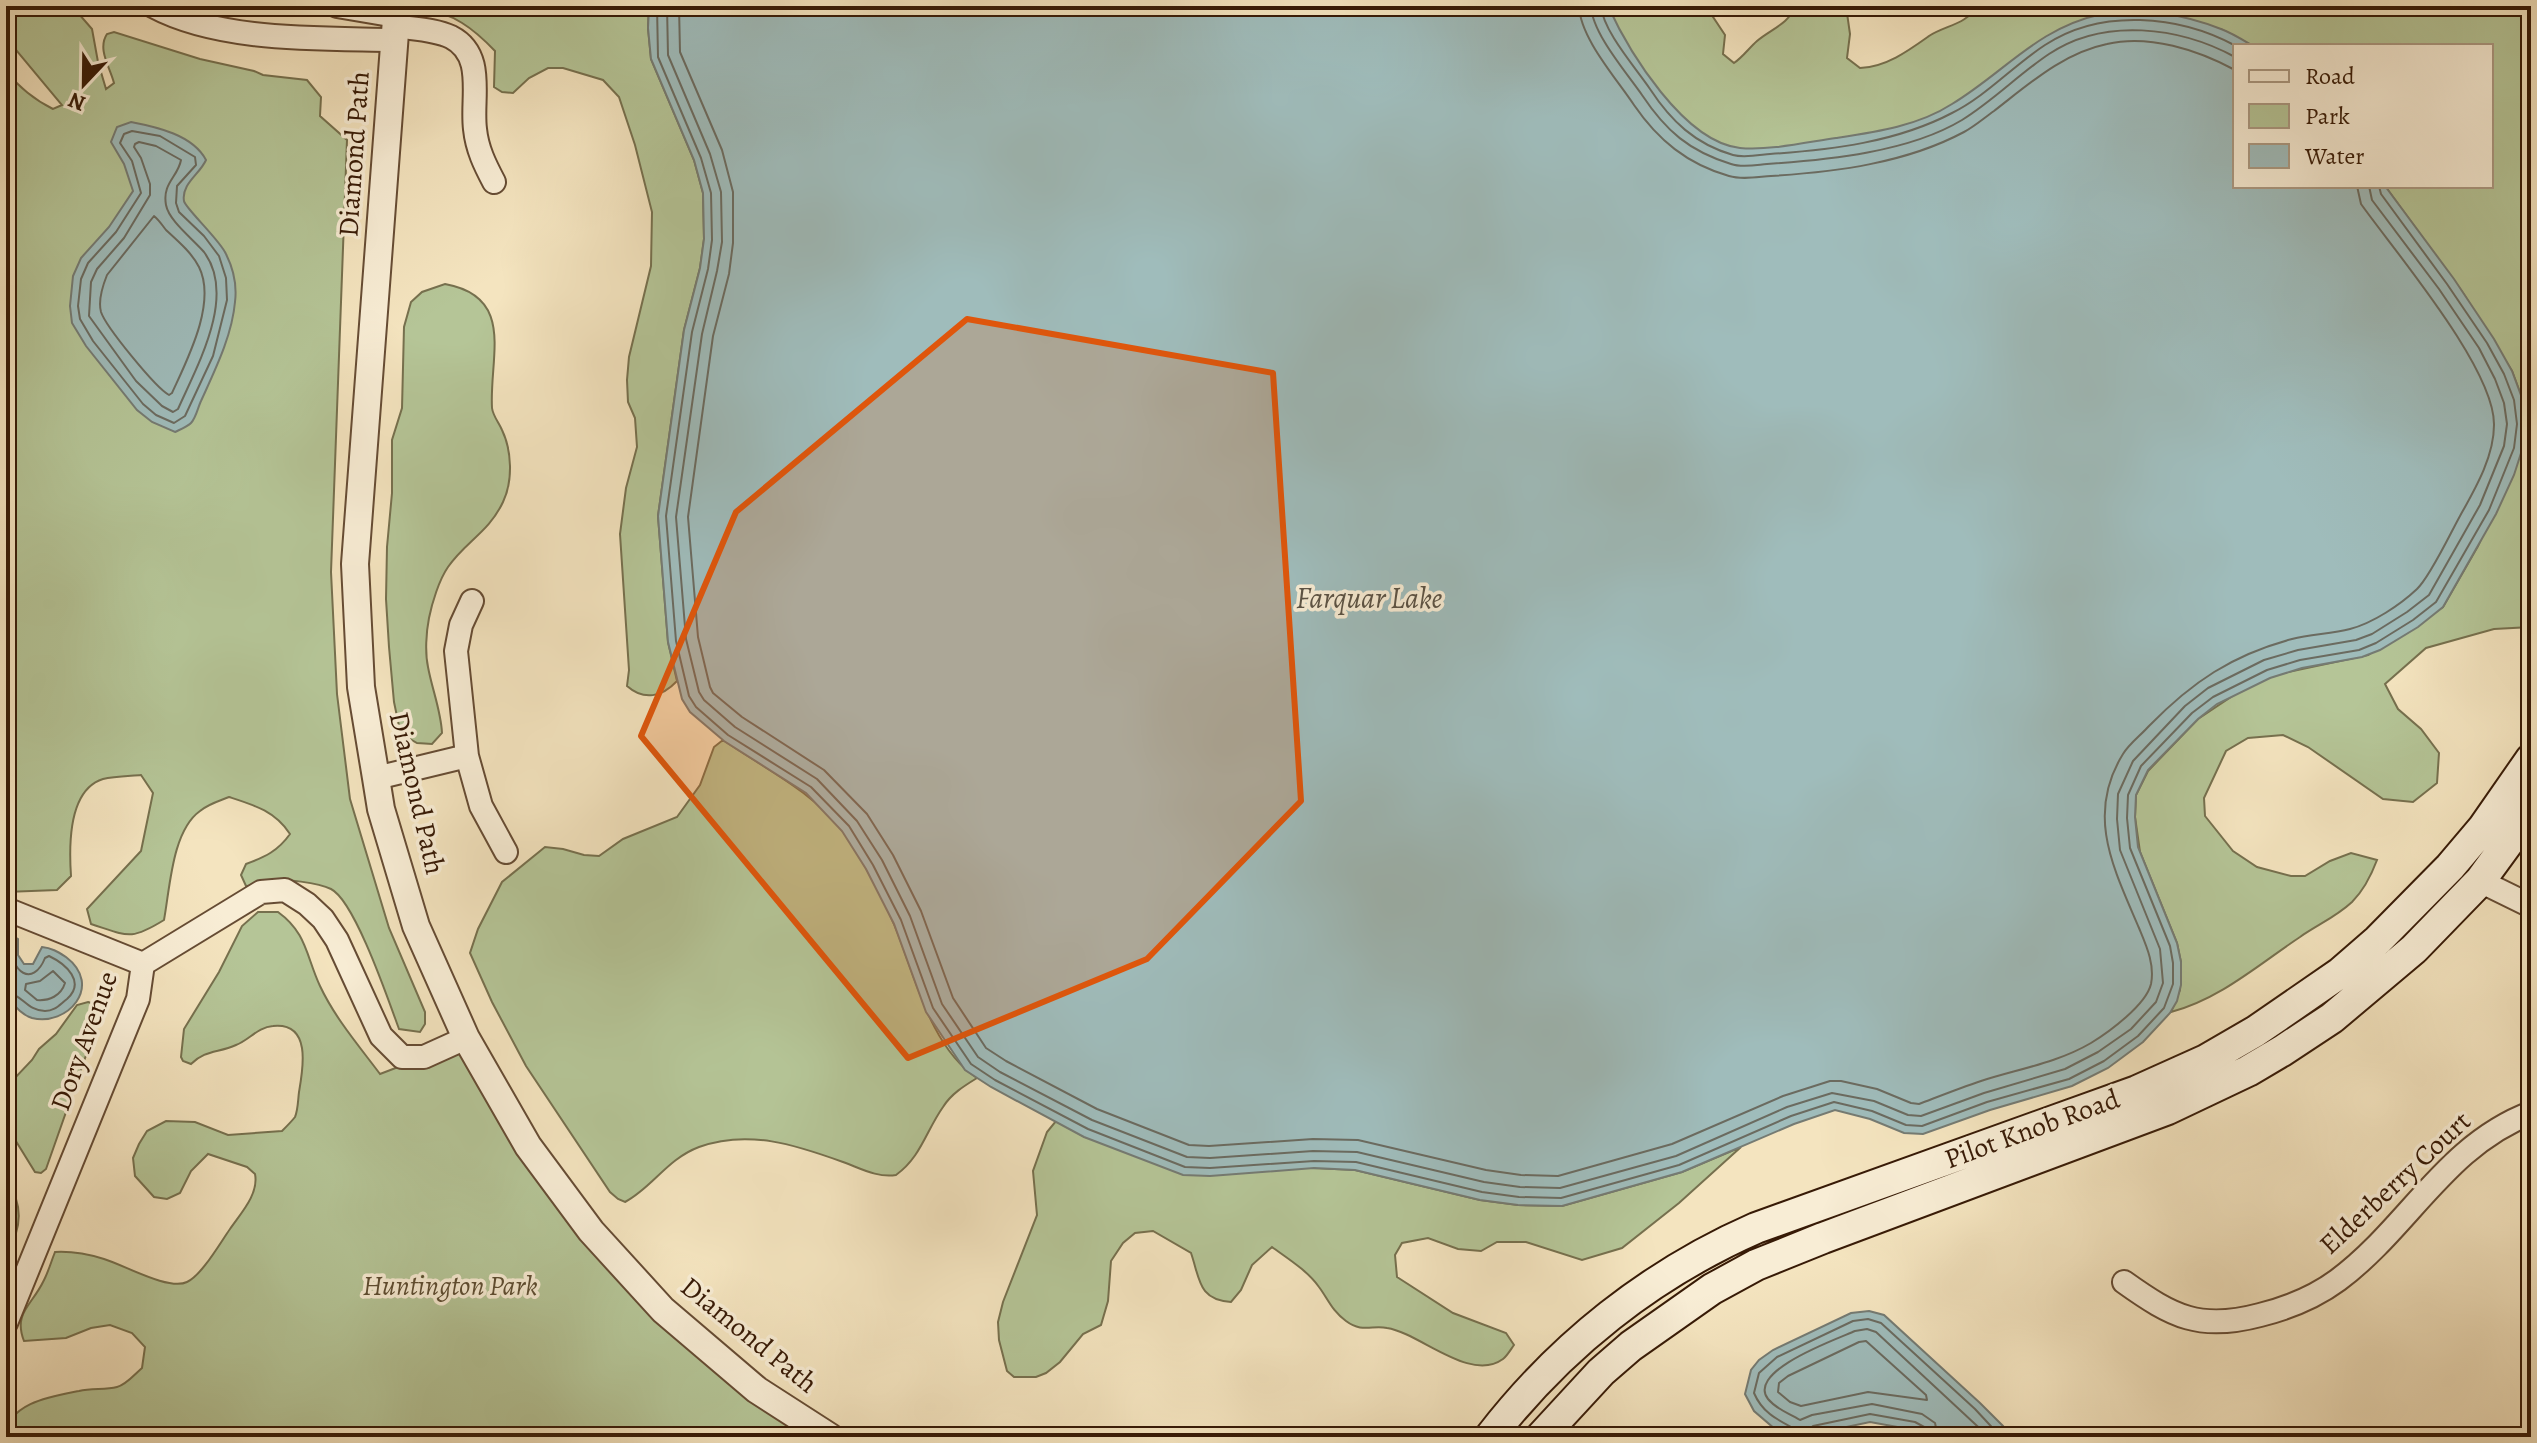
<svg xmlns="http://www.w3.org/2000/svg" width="2537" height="1443" font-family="Alegreya,serif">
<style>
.green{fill:#b5c597;stroke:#76704e;stroke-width:2}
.water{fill:#9fbcbb;stroke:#757b73;stroke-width:2}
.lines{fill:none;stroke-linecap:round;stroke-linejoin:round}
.shore{stroke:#6b6b60;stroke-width:2}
.minor-casing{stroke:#664c34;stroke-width:26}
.tertiary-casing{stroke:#664c34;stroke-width:30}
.secondary-casing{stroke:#371a06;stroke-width:34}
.minor{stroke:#f8edd5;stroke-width:22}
.tertiary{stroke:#f8edd5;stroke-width:26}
.secondary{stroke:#f8edd5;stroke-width:30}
.marked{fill:#df560c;fill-opacity:0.2;stroke:#df560c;stroke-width:6;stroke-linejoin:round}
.labels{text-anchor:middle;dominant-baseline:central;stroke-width:7;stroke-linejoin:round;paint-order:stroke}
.street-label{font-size:28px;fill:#371a06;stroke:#f8edd5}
.park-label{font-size:28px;font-style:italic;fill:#5d4d32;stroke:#f8edd5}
.water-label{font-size:30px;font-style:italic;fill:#5b5345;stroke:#f8edd5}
</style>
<rect width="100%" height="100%" fill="#f4e4bf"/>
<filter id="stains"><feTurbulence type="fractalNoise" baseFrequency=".0025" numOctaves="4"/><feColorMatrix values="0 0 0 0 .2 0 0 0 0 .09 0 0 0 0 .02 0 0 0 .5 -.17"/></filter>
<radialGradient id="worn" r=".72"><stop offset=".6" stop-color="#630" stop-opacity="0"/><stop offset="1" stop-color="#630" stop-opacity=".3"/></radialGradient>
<path class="green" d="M6 6H72L92 29 98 62 106 89 114 83C110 67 97 49 107 34L114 32 200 59 254 71 263 75 307 80 321 97 320 116 347 140 331 572 337 694 350 799 389 928 425 1012V1024L420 1032 399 1029C389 1002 355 901 331 889 319 883 283 878 270 881 261 883 255 886 246 886L241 875 246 864C265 857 278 851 290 834 275 811 254 805 229 797 219 801 208 804 200 811 172 831 170 888 164 920 130 941 128 936 91 924L87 909 141 851 153 793 141 775C129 776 114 776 103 779 68 790 69 847 71 876L57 890 6 892V72C21 88 33 99 53 109L62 105 6 38Z
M421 6H649L648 28 651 59 694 160 703 193 704 239 700 268 684 330 658 516 668 642 677 681C662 697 644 701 627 686L629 670 620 534 626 488 637 447 635 418 628 402 627 380 629 357 651 266 652 212 635 145 619 97 603 80 563 68H548L529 78 513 93 502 92 494 87 495 51C473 28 453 13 421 8Z
M1607 6H1703L1711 14 1725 35 1723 54 1734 63C1743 57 1749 48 1757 41 1771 29 1789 24 1795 6H1846L1850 34 1847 58 1860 68C1886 67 1908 51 1929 36 1946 25 1966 25 1977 6H2531V627L2494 629 2426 648 2385 684 2398 709 2421 729 2439 753 2437 783 2413 802 2383 799 2308 747 2283 735 2248 738 2226 751 2204 798 2205 816 2233 851 2257 867 2291 876H2305L2330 861 2351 853 2377 860C2371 876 2364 890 2352 902 2336 917 2317 925 2300 937 2258 965 2220 999 2171 1012L2180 990 2181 962 2177 943 2140 852 2135 817 2136 795 2148 771 2198 719 2249 685 2279 674 2368 655 2443 607 2478 546 2522 447 2525 424 2522 398 2512 371 2463 293 2385 186H2491V46H2253L2221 29 1872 160 1673 144Z
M445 284C516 297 489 357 492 408 493 416 499 423 502 430 512 451 513 481 503 502 489 532 465 542 448 567 439 580 432 603 429 618 426 633 425 653 428 667 432 689 441 711 442 733L432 744 417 743 405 736 399 726 394 702 389 647 386 599 387 547 392 493V440L402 408 404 327 411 302 422 292Z
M723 740C764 768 814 792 844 833 863 861 881 893 894 924 915 974 929 1046 977 1078 964 1086 951 1094 943 1107 926 1131 921 1157 896 1175 877 1178 860 1168 843 1162 796 1145 748 1129 699 1147 667 1159 652 1188 625 1202L618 1199 610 1192 526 1066 492 1002 470 953 478 929 502 882 545 847 563 849 584 855 599 856 623 839 677 817 700 785 714 747Z
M258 912H278C307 933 306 956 320 986 335 1018 359 1046 380 1074L466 1041 637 1275 835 1437H6C6 1403 53 1396 79 1391 92 1388 105 1390 117 1387 126 1385 135 1374 142 1368L145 1347 132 1333 110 1325 91 1328 66 1338 24 1341C13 1313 32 1305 43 1282 48 1273 51 1262 55 1252 73 1251 88 1254 104 1259 124 1265 169 1291 187 1282 202 1275 220 1243 230 1229 241 1213 259 1194 255 1174L247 1167 208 1154 191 1171 180 1193 167 1199 154 1197 135 1176 133 1158 139 1144 147 1131 166 1121 195 1122 228 1135 282 1131C286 1127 292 1121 295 1117 298 1110 298 1100 299 1092 303 1069 312 1022 273 1026 258 1027 249 1040 236 1045 218 1053 205 1050 191 1064L183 1061 181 1057 184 1029 219 972 242 926Z
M88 1002 95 1004 98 1012 97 1024 46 1169 41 1173 35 1172 14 1138 6 1134V1082L14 1079 32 1060 39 1049 56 1034 77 1005Z
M1056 1121 1085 1137 1314 1168 1355 1170 1480 1200 1518 1205 1562 1206 1682 1172 1741 1147 1679 1203 1622 1248 1582 1260 1526 1242H1497L1481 1251 1458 1249 1428 1238 1402 1243 1395 1255 1397 1277 1453 1313 1506 1333 1514 1345C1511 1349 1507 1356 1503 1359 1470 1383 1420 1333 1387 1328 1372 1325 1362 1333 1346 1321 1332 1311 1328 1299 1319 1287 1308 1271 1287 1258 1272 1247L1252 1265 1241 1290 1231 1302C1198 1300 1200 1279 1191 1253L1153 1231 1135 1233 1123 1243 1111 1261 1108 1301 1101 1325 1083 1334 1060 1362 1046 1373 1036 1377H1014L1007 1371 999 1340 998 1322 1003 1302 1037 1215 1033 1171 1047 1132Z
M6 1178C23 1204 23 1228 6 1254Z
M1216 1427H1235L1257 1437H1201Z"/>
<path class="water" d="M649 6H1608C1629 52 1684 142 1740 148 1768 151 1808 142 1836 138 1876 132 1918 126 1952 104 2005 72 2037 28 2102 14 2138 6 2186 15 2221 29 2232 33 2243 40 2253 46H2235V186H2385L2454 279 2494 339 2512 371 2522 398 2525 424 2522 450 2514 475 2496 514 2443 607 2418 627 2380 650 2362 657 2302 668 2270 678 2217 704 2198 719 2148 770 2136 795 2135 817 2138 847 2177 943 2181 962V985L2177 1001 2170 1013 2143 1042 2108 1068 2072 1086 1990 1110 1923 1134 1904 1133 1870 1119 1835 1110 1794 1124 1682 1172 1562 1206 1518 1205 1480 1200 1355 1170 1314 1168 1210 1176 1183 1175 1084 1137 991 1087 965 1070 926 1012 894 924 866 869 842 831 806 793 724 741 690 712 682 699 668 642 658 516 684 330 700 268 704 239 703 193 694 160 651 59 648 28Z
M131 122C157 127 193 135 206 160 200 174 181 184 184 201 185 208 220 240 226 254 233 268 237 286 235 302 232 336 215 370 201 401 198 407 196 418 191 423 187 427 179 430 175 432L152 422 137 410 86 346 72 323 70 306 73 276 81 258 109 227 133 191 124 164 111 142 117 127Z
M6 932 18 939V955L24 964H33L42 947C52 948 58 952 66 957 104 986 67 1027 32 1018 22 1015 15 1006 8 998Z
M1869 1311 1884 1315 1980 1403 2003 1426 2011 1437H1925L1914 1430 1870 1422 1799 1437 1775 1429 1754 1411 1745 1394 1751 1370 1759 1360 1773 1350 1851 1313Z"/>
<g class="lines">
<path class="shore" d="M657 6 658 57 701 158 711 193 712 240 708 269 692 332 666 516 676 641 689 696 696 707 728 735 811 787 849 826 873 865 901 920 933 1008 971 1064 995 1080 1088 1129 1185 1167 1210 1168 1314 1161 1356 1162 1482 1192 1519 1197 1561 1198 1679 1165 1791 1116 1834 1102 1872 1111 1906 1125 1922 1126 1987 1102 2069 1079 2104 1061 2138 1036 2164 1008 2173 984V963L2170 946 2130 848 2127 818 2128 795 2141 766 2192 713 2213 697 2267 670 2300 660 2359 650 2376 643 2413 620 2436 602 2489 510 2514 448 2517 424 2514 400 2504 374 2487 343 2447 284 2381 194 2379 186
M667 6 668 55 710 154 721 192 722 242 717 271 702 334 676 517 686 639 699 692 704 700 735 727 817 779 857 821 882 860 910 916 942 1004 978 1057 1000 1072 1092 1120 1187 1157 1210 1158 1313 1151 1357 1152 1484 1182 1520 1187 1560 1188 1676 1156 1787 1107 1832 1093 1874 1101 1908 1115 1921 1116 1984 1093 2065 1069 2098 1052 2131 1029 2156 1002 2163 983 2160 949 2120 850 2117 819 2118 794 2133 761 2185 706 2208 688 2264 660 2298 650 2356 640 2372 634 2407 612 2429 595 2480 505 2504 446 2507 424 2504 403 2495 379 2479 348 2439 289 2372 200 2369 186
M679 6 680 52 722 150 733 192V243L729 274 713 336 688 517 698 637 710 687 713 693 742 717 824 770 867 814 893 855 921 911 953 998 986 1048 1006 1061 1097 1109 1189 1145 1209 1146 1313 1139 1358 1140 1486 1170 1521 1175 1558 1176 1672 1144 1783 1096 1830 1081H1841L1877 1089 1911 1103 1919 1104C1940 1096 1960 1088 1981 1081 2018 1069 2057 1063 2091 1043 2109 1032 2146 1005 2151 984 2155 964 2146 945 2139 928 2114 869 2085 815 2123 754 2129 744 2141 735 2149 726 2192 682 2232 655 2292 639 2311 634 2331 634 2350 629 2373 623 2400 605 2417 589 2430 577 2450 534 2460 516 2475 489 2494 457 2494 425 2495 369 2396 253 2361 204L2357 186
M1579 6C1580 38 1617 79 1634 105 1658 140 1687 164 1729 176 1742 180 1757 177 1771 176 1836 172 1906 163 1964 132 1975 126 1984 118 1994 111 2029 84 2063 53 2107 44 2149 34 2198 50 2235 70
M1591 6C1592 33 1626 72 1642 95 1666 131 1689 151 1731 164 1742 168 1756 165 1767 164 1828 160 1909 152 1962 120 1993 101 2019 74 2049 54 2104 17 2180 27 2235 57
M1601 6C1603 31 1635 67 1650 89 1671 121 1695 144 1733 155 1744 158 1759 155 1770 154 1831 150 1897 142 1952 113 1985 97 2014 65 2045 45 2101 8 2179 15 2236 46
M132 131 160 136 195 157 196 165 177 186 176 203 179 212 204 236 219 256 226 278 227 300 213 356 185 416 174 423 156 415 143 404 93 341 80 319 78 306 81 279 88 263 116 232 141 193 132 161 120 143 124 134Z
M139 142 156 146 181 160C178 177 162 183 166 205 169 221 193 239 204 252 237 296 197 366 178 409L173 412 162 406 136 381 89 316 91 282 97 269 124 238 150 195V184L141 158 134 147 135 144Z
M154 216C159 220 162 225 166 230 178 241 192 253 199 267 217 303 187 360 172 393L169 395C155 387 106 327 101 312 98 301 103 285 107 275Z
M6 940 11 944C10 972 33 988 45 958L49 956C66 964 86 982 67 999 59 1005 55 1011 45 1011 27 1011 22 994 6 992
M53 971 65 983C61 996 49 1001 37 1000L25 990 26 984 40 981Z
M1866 1341 1926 1395 1927 1400 1868 1392 1801 1406 1790 1402 1778 1392 1779 1383 1788 1376 1859 1342Z
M1796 1437 1793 1428C1776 1419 1762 1412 1754 1393L1759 1373 1777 1357 1853 1321 1868 1319 1881 1323 1975 1409 2001 1437
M1806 1437 1808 1430 1813 1426 1870 1414 1915 1422 1926 1428 1928 1437
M1938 1437 1935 1423 1922 1414 1872 1404 1812 1415 1800 1420C1789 1413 1777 1410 1768 1399 1746 1371 1837 1339 1855 1331L1867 1329 1876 1332 1989 1437"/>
<defs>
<path id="minor" d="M153 6C220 42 319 38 394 40
M337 6 396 16
M395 26C413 29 434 29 451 37 486 55 471 98 475 129 477 149 485 165 494 182
M472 601 461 625 456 651 467 756 481 806 506 852
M376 778 467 756
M2480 881 2531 906
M6 909 143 964
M2124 1282C2173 1317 2200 1331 2260 1315 2288 1308 2315 1297 2338 1280 2408 1228 2446 1145 2531 1113
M6 1323 138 999 143 964 261 892 285 890 307 904 323 919 337 940 381 1036 402 1057H424L466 1038"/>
<path id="tertiary" d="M397 6 355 564 361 687 376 778 381 809 416 926 466 1038 528 1146 591 1231 663 1310 757 1390 830 1437"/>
<path id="secondary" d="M1490 1437C1560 1346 1651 1274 1756 1228L2137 1091 2206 1060 2256 1031 2340 973 2378 940 2450 867 2483 828 2531 759
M1541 1437 1601 1372 1631 1346 1712 1289 1756 1265 1823 1238 2168 1109 2248 1071 2282 1051 2332 1018 2414 949 2480 881 2531 811"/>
</defs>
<use href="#minor" class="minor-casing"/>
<use href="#tertiary" class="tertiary-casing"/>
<use href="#secondary" class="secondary-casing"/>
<use href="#minor" class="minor"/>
<use href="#tertiary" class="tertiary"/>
<use href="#secondary" class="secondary"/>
</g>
<path class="marked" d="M967 319 1273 373 1301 801 1147 959 908 1058 641 736 736 512Z"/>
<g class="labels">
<g class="street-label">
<text transform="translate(354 154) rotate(-86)">Diamond Path</text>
<text transform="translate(417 793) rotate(77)">Diamond Path</text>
<text transform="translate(84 1041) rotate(-70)">Dory Avenue</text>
<text transform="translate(2032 1129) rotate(-20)">Pilot Knob Road</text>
<text transform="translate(2395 1183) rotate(-43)">Elderberry Court</text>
<text transform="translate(749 1335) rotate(39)">Diamond Path</text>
</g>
<g class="park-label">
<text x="450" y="1286">Huntington Park</text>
</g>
<g class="water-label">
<text x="1369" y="598">Farquar Lake</text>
</g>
</g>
<rect width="2537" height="1443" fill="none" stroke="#f4e4bf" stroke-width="32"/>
<rect x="8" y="8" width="2521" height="1427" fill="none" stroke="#371a06" stroke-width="4"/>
<rect x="16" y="16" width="2505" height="1411" fill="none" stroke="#371a06" stroke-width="2"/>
<rect x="2233" y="44" width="260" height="144" fill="#f8edd5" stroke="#ab9982" stroke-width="2"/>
<rect x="2249" y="70" width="40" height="12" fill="#f8edd5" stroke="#ab9982" stroke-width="2"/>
<text x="2305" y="84" font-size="24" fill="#371a06">Road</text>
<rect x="2249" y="104" width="40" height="24" fill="#b5c597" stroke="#ab9982" stroke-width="2"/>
<text x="2305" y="124" font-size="24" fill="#371a06">Park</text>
<rect x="2249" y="144" width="40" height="24" fill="#9fbcbb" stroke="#ab9982" stroke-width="2"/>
<text x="2305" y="164" font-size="24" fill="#371a06">Water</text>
<g transform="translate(84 84) rotate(202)" stroke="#f8edd5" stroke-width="6" paint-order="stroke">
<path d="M0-6L14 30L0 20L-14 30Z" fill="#371a06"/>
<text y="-12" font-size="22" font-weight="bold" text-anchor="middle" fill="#371a06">N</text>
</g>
<rect width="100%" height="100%" filter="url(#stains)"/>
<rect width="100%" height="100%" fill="url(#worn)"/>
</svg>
